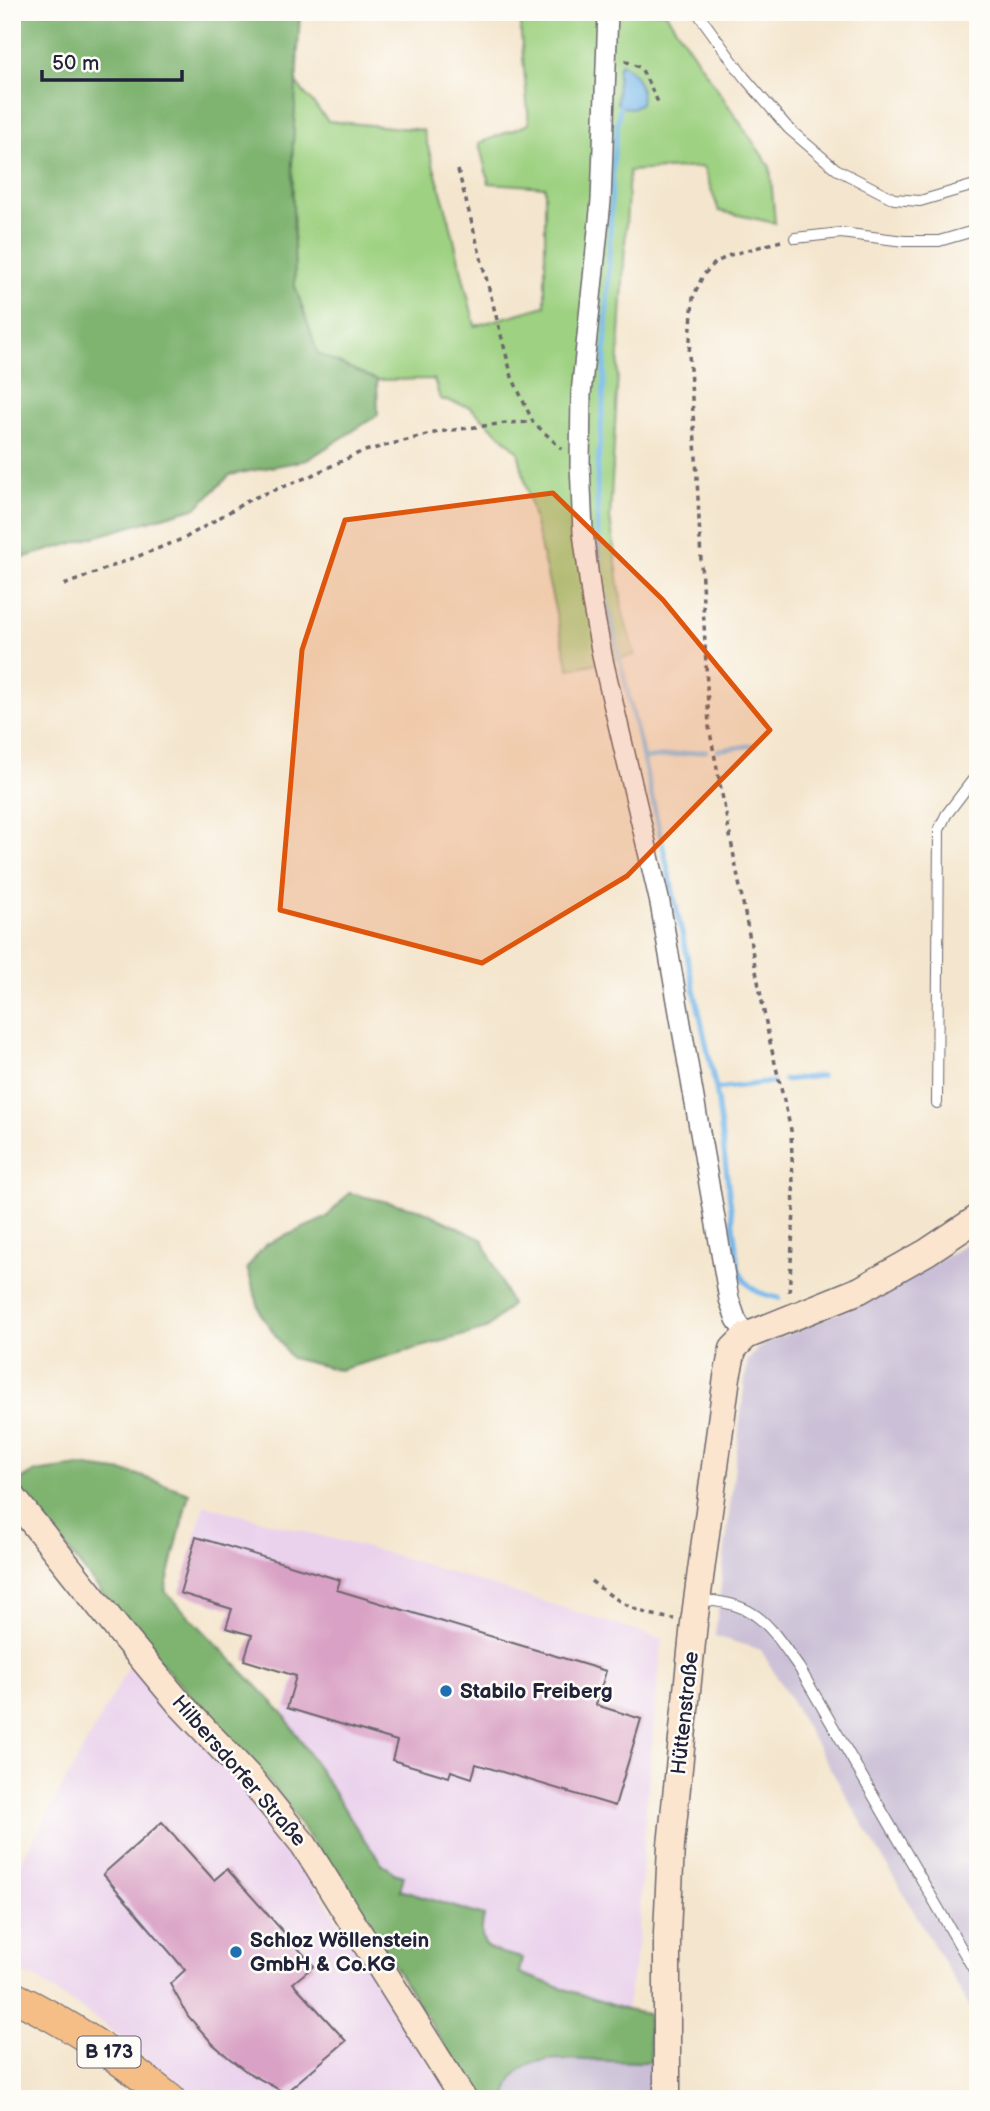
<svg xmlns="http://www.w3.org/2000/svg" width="990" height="2111" font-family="'Balsamiq Sans',sans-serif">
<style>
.built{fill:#ead1ec}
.industrial{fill:#cabfd6}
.green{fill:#9ed181;stroke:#607a5e;stroke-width:2}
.forest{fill:#7eb36f;stroke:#506a55;stroke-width:2}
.water{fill:#74b7ea;stroke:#4b6c92;stroke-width:2}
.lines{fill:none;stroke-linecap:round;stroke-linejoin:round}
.stream{stroke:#74b7ea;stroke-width:5}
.building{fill:#d9a1c5}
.lane-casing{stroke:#6c676e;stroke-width:12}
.street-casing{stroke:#6c676e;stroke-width:22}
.secondary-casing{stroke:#6c676e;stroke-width:29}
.primary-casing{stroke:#6c676e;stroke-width:32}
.path{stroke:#6c676e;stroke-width:3.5;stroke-dasharray:5 5;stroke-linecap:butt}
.lane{stroke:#fff;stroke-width:10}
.street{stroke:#fff;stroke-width:19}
.secondary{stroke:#fbe5cf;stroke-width:26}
.primary{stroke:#f6be87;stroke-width:30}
.marked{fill:#de560e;fill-opacity:0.2;stroke:#de560e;stroke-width:5;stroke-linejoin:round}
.poi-dot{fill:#1f6fb2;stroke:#fdfcf7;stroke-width:2.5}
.labels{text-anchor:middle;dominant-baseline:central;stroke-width:5;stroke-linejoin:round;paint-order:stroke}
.shield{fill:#fdfcf7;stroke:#646373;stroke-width:2}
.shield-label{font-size:19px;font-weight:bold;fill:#22223b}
.poi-label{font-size:21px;font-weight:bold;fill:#22223b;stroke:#fdfcf7;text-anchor:start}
.street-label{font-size:21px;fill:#22223b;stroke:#fdfcf7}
</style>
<rect width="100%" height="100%" fill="#fdfcf7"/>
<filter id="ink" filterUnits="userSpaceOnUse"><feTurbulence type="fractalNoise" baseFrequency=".0143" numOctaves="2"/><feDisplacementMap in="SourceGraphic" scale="14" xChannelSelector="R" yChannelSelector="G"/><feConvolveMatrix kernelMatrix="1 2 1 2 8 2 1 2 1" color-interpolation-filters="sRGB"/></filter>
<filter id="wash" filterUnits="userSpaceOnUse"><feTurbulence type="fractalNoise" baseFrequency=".00686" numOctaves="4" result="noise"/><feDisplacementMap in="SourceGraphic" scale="28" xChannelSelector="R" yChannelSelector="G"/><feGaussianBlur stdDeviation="1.57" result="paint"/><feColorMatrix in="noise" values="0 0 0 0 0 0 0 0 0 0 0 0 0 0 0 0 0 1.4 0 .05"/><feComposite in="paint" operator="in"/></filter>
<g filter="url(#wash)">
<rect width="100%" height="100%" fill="#f4e6ce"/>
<path class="built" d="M204 1505 398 1556 662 1639 645 1818 638 1948 626 2010 518 1973 522 1958 494 1950 482 1939 480 1932 484 1916 400 1890 404 1876 394 1873 382 1863 363 1838 285 1718 283 1713 295 1676 252 1635 226 1628 232 1609 180 1593Z
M129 1666 224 1765 285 1839 452 2099H195L102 2023 35 1978 12 1971V1878Z"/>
<path class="industrial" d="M978 1235V2021L761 1650 715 1636 747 1362 756 1350 770 1341 865 1302 949 1255Z
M545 2059 651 2062 652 2099H507V2089L515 2076 527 2065Z"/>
<path class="green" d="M519 12H665L770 167 775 223 719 211 703 167 629 171 610 518 623 614 635 655 569 669 518 451 470 407 440 399 434 379 377 380 318 355 295 286 292 164 296 83 328 121 423 130 449 219 475 326 545 306V187L489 183 479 143 529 124Z"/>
<path class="forest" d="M12 12H300L292 164 295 286 318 354 377 380 378 415 307 460 230 475 197 507 12 561Z
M349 1193 422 1210 483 1240 511 1305 486 1329 339 1370 291 1358 261 1314 247 1268 265 1245 326 1218Z
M80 1466 132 1473 189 1493 165 1591 283 1713 363 1838 382 1863 394 1873 404 1876 400 1890 484 1916C475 1952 493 1950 522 1958L519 1973 626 2010 648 2014 651 2062C631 2062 610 2061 590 2060 557 2059 509 2053 507 2099H478L369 1926 277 1791 138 1638 15 1484 34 1472Z"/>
<path class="water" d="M621 63C635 72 644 86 641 103L632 108 622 107 617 103 618 68Z"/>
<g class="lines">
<path class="stream" d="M620 106 613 163 603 404 597 475 598 546 602 582 655 810 716 1089 739 1271C749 1290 759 1294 779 1298
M718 750 755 745
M643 759 706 751
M784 1080 821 1076
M716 1089 773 1082"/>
</g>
<g id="blocks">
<path class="building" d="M196 1537 340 1580 337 1590 606 1671 596 1705 641 1719 615 1806 476 1764 472 1778 451 1771 449 1777 392 1760 397 1741 287 1708 296 1676 244 1660 252 1635 226 1628 232 1609 180 1593Z
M162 1822 214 1880 227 1869 314 1966 293 1983 346 2041 285 2093 247 2072 229 2058 213 2044 188 2016 170 1984 185 1970 103 1874Z"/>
</g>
</g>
<g filter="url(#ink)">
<use href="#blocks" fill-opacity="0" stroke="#6c676e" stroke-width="2"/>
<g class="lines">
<defs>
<path id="lane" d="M697 12 744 77 789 129 836 169 894 199 920 201 978 184
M795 238 841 233 904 241H939L970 232 978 234
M937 1103 939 830 946 815 978 773
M698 1600C757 1601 769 1625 800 1669L978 1977"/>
<path id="street" d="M608 12 601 201 581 394 580 464 583 532 592 602 603 660 660 903 729 1299 736 1319 746 1336"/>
<path id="secondary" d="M12 1496 121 1633 180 1704 249 1777 304 1845 463 2099
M667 2099V1933L671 1845 694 1623 727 1377 733 1349 746 1336 860 1290 927 1252 978 1218"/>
<path id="primary" d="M12 1996C70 2023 120 2059 170 2099"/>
</defs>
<use href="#lane" class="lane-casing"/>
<use href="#street" class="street-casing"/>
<use href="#secondary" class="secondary-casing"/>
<use href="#primary" class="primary-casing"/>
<path class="path" d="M625 61 641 68 658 102
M458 170 512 377 533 422 562 449
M781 241 730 255 715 263 703 275 693 298 689 354 696 457 709 727 769 1038 791 1130 794 1211 789 1295
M64 585 185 538 251 499 308 477 361 452 438 432 506 423 533 422
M591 1581C621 1604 636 1613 674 1619"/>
<use href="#lane" class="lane"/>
<use href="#street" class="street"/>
<use href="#secondary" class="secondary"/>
<use href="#primary" class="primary"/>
</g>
</g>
<path class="marked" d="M553 493 663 600 770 730 627 876 482 963 280 910 302 650 345 520Z"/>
<g class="poi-dot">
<circle cx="446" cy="1691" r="7"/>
<circle cx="236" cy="1952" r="7"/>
</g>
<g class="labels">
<rect class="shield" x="77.5" y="2036.5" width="63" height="31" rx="5"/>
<g class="shield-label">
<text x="109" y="2052">B 173</text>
</g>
<g class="poi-label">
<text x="460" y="1691">Stabilo Freiberg</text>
<text x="250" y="1940">Schloz Wöllenstein<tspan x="250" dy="24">GmbH &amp; Co.KG</tspan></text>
</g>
<g class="street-label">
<text transform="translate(685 1713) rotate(-84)">Hüttenstraße</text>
<text transform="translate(239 1771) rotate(49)">Hilbersdorfer Straße</text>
</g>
</g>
<rect width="990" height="2111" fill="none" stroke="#fdfcf7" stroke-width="42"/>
<path d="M42 70v10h140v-10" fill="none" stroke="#22223b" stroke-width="3.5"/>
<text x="52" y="70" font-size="21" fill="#22223b" stroke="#fdfcf7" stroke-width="5" paint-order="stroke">50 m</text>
</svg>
